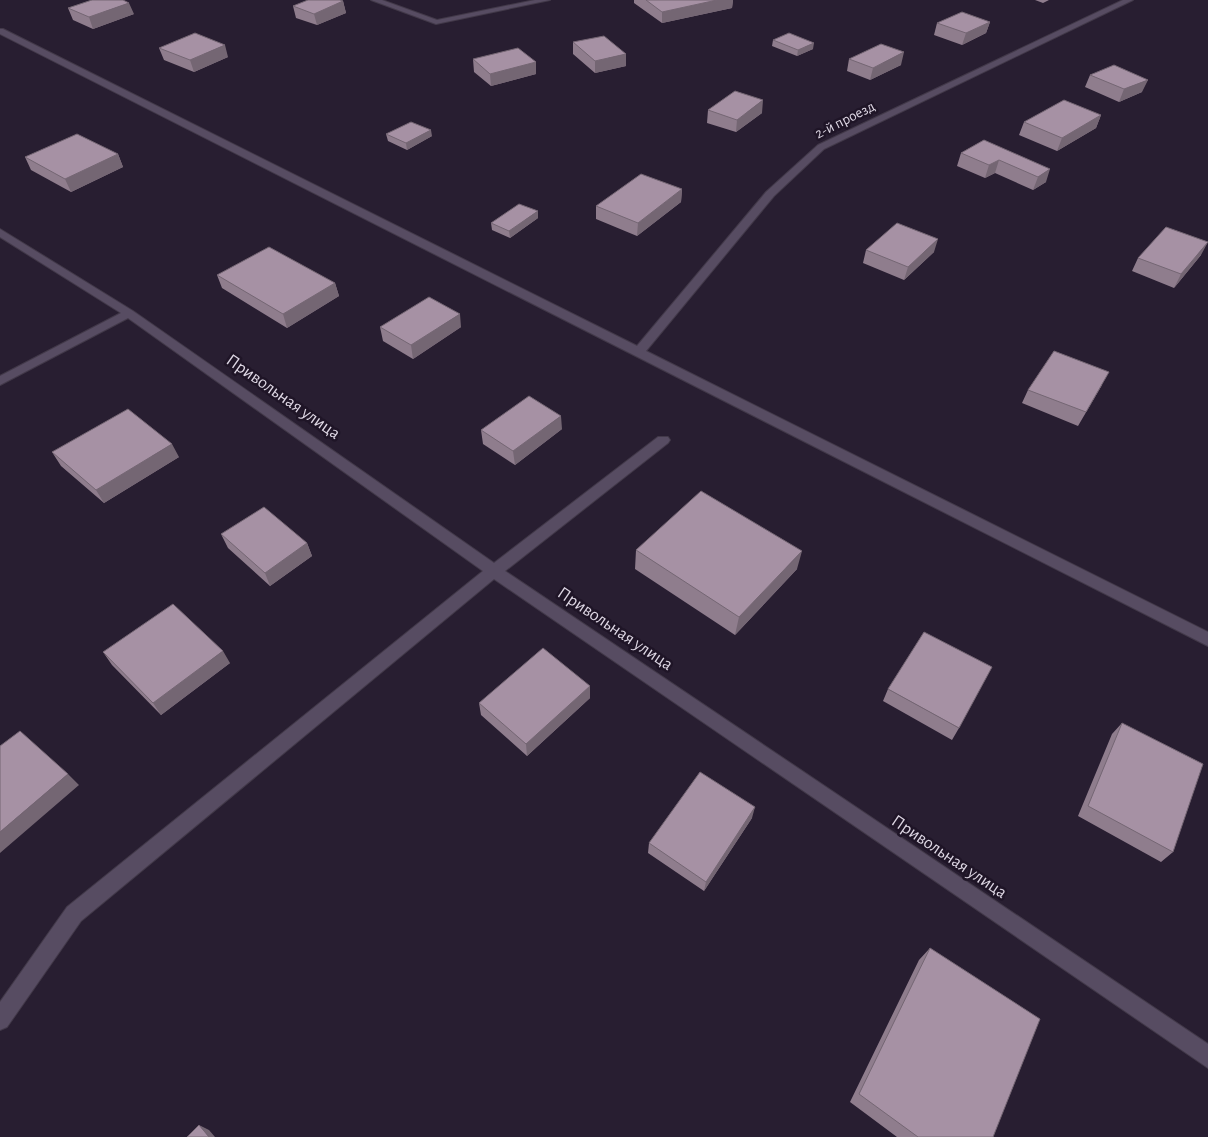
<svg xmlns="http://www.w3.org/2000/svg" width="1208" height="1137" font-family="'Alegreya Sans',sans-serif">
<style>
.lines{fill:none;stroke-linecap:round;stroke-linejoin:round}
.minor-casing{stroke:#423949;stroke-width:2}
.minor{fill:#574c62;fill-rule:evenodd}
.wall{fill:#8f7d8d}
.shaded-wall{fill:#746673}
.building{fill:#a691a4;stroke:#746673}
.labels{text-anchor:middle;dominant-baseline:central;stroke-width:5;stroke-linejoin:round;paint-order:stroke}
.far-street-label{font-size:15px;fill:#ddd6e3;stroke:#1f1527}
.street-label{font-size:18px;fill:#ddd6e3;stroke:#1f1527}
</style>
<rect width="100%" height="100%" fill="#281e31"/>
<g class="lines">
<defs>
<path id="minor" d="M371 0H382L437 20 535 0H550L436 24Z
M1123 0H1133L824 149 774 196 646 351 1208 632V646L0 34V29H3L637 346 766 192 818 145Z
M0 229 133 311 494 563 658 437H668L670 440 668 443 505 571 1208 1044V1068L494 579 81 921 7 1027 0 1030V1002L67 907 483 571 128 318 0 385V376L121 313 0 237Z"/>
</defs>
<use href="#minor" class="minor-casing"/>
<use href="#minor" class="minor"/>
</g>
<path class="wall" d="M634 0H733L732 8 662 23 634 3Z
M1035 0H1049L1043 3Z
M343 1 346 13 317 25 296 18 293 6Z
M68 8 134 14 93 29 73 20Z
M990 22 986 33 962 45 934 35 937 23Z
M773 40 813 49 797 56 772 46Z
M573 42 626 66 595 73 573 54Z
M159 48 228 57 194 72 164 60Z
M473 59 536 62V74L491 86 474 72Z
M849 59 901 65 870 80 847 71Z
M1090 75 1142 92 1119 102 1085 87Z
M708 110 762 113 736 132 707 123Z
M1101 115 1096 128 1057 151 1019 135 1024 122Z
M386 134 432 136 407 150 388 141Z
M984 140 1046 182 1033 190 995 173 985 178 957 166 961 153Z
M118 154 123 167 71 192 31 170 25 157Z
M682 189 681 202 637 236 596 219V206Z
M538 218 510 238 492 230 491 223Z
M866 250 934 252 904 280 863 263Z
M1201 255 1174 288 1132 271 1138 258Z
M217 275 335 283 339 296 287 328 222 288Z
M380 327H461L413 359 383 341Z
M1102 385 1078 426 1022 403 1028 390Z
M562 429 515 465 483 444 481 430Z
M52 452 179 457 104 503 61 466Z
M221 534 307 543 312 556 270 586 228 548Z
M636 550 797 569 735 635 635 569Z
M103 652 230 663 161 715 112 665Z
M590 686V698L527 756 481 715 479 703Z
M888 689 959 728 952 740 883 701Z
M1122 723 1173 852 1161 862 1078 816 1112 734Z
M752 818 704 891 648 853 649 843Z
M930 948 993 1137H897L850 1102 919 960Z"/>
<path class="shaded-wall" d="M717 0H733L732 8 662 23V12Z
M343 1 346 13 317 25 314 14Z
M129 3 134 14 93 29 89 17Z
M990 22 986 33 962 45 966 33Z
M814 43 813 49 797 56 798 50Z
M225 45 228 57 194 72 190 60Z
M904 52 901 65 870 80 873 68Z
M626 54V66L595 73V61Z
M536 62V74L491 86 490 74Z
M1148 80 1142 92 1119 102 1124 89Z
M763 100 762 113 736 132 737 120Z
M1101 115 1096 128 1057 151 1062 138Z
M431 130 432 136 407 150 406 143Z
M118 154 123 167 71 192 65 179Z
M999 160 995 173 985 178 989 165Z
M1050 169 1046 182 1033 190 1038 177Z
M682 189 681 202 637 236 638 223Z
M538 211V218L510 238 509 231Z
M938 239 934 252 904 280 908 267Z
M1208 242 1201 255 1174 288 1181 274Z
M335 283 339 296 287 328 283 314Z
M460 314 461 327 413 359 411 345Z
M561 416 562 429 515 465 513 451Z
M172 444 179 457 104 503 96 490Z
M307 543 312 556 270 586 265 573Z
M802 551 797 569 735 635 739 617Z
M223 651 230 663 161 715 153 703Z
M590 686V698L527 756 526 744Z
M68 774 79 785 0 853V832Z
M755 807 752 818 704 891 706 882Z
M199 1125 209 1130 215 1137H209Z"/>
<path class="building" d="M92 0H123L129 3 89 17 68 8Z
M308 0H340L343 1 314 14 293 6Z
M646 0H717L662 12Z
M962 12 990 22 966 33 937 23Z
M195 33 225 45 190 60 159 48Z
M789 33 814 43 798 50 773 40Z
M604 36 626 54 595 61 573 42Z
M881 44 904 52 873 68 849 59Z
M518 48 536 62 490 74 473 59Z
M1114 65 1148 80 1124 89 1090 75Z
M735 91 763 100 737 120 708 110Z
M1064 100 1101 115 1062 138 1024 122Z
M411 122 431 130 406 143 386 134Z
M77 134 118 154 65 179 25 157Z
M984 140 1050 169 1038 177 999 160 989 165 961 153Z
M641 174 682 189 638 223 596 206Z
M519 204 538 211 509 231 491 223Z
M897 223 938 239 908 267 866 250Z
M1166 227 1208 242 1181 274 1138 258Z
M269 247 335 283 283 314 217 275Z
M429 297 460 314 411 345 380 327Z
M1054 351 1109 372 1086 412 1028 390Z
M529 396 561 416 513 451 481 430Z
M128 409 172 444 96 490 52 452Z
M701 491 802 551 739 617 636 550Z
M264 507 307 543 265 573 221 534Z
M173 604 223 651 153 703 103 652Z
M924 632 992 667 959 728 888 689Z
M543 648 590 686 526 744 479 703Z
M1122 723 1203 764 1173 852 1088 806Z
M20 731 68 774 0 832V746Z
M700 772 755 807 706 882 649 843Z
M930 948 1040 1019 993 1137H918L859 1094Z
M199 1125 209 1137H187Z"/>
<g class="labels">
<g class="far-street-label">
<text transform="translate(845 120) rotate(-27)">2-й проезд</text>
</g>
<g class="street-label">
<text transform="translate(283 397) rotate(35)">Привольная улица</text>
<text transform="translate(615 629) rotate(34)">Привольная улица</text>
<text transform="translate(949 857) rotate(34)">Привольная улица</text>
</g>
</g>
</svg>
